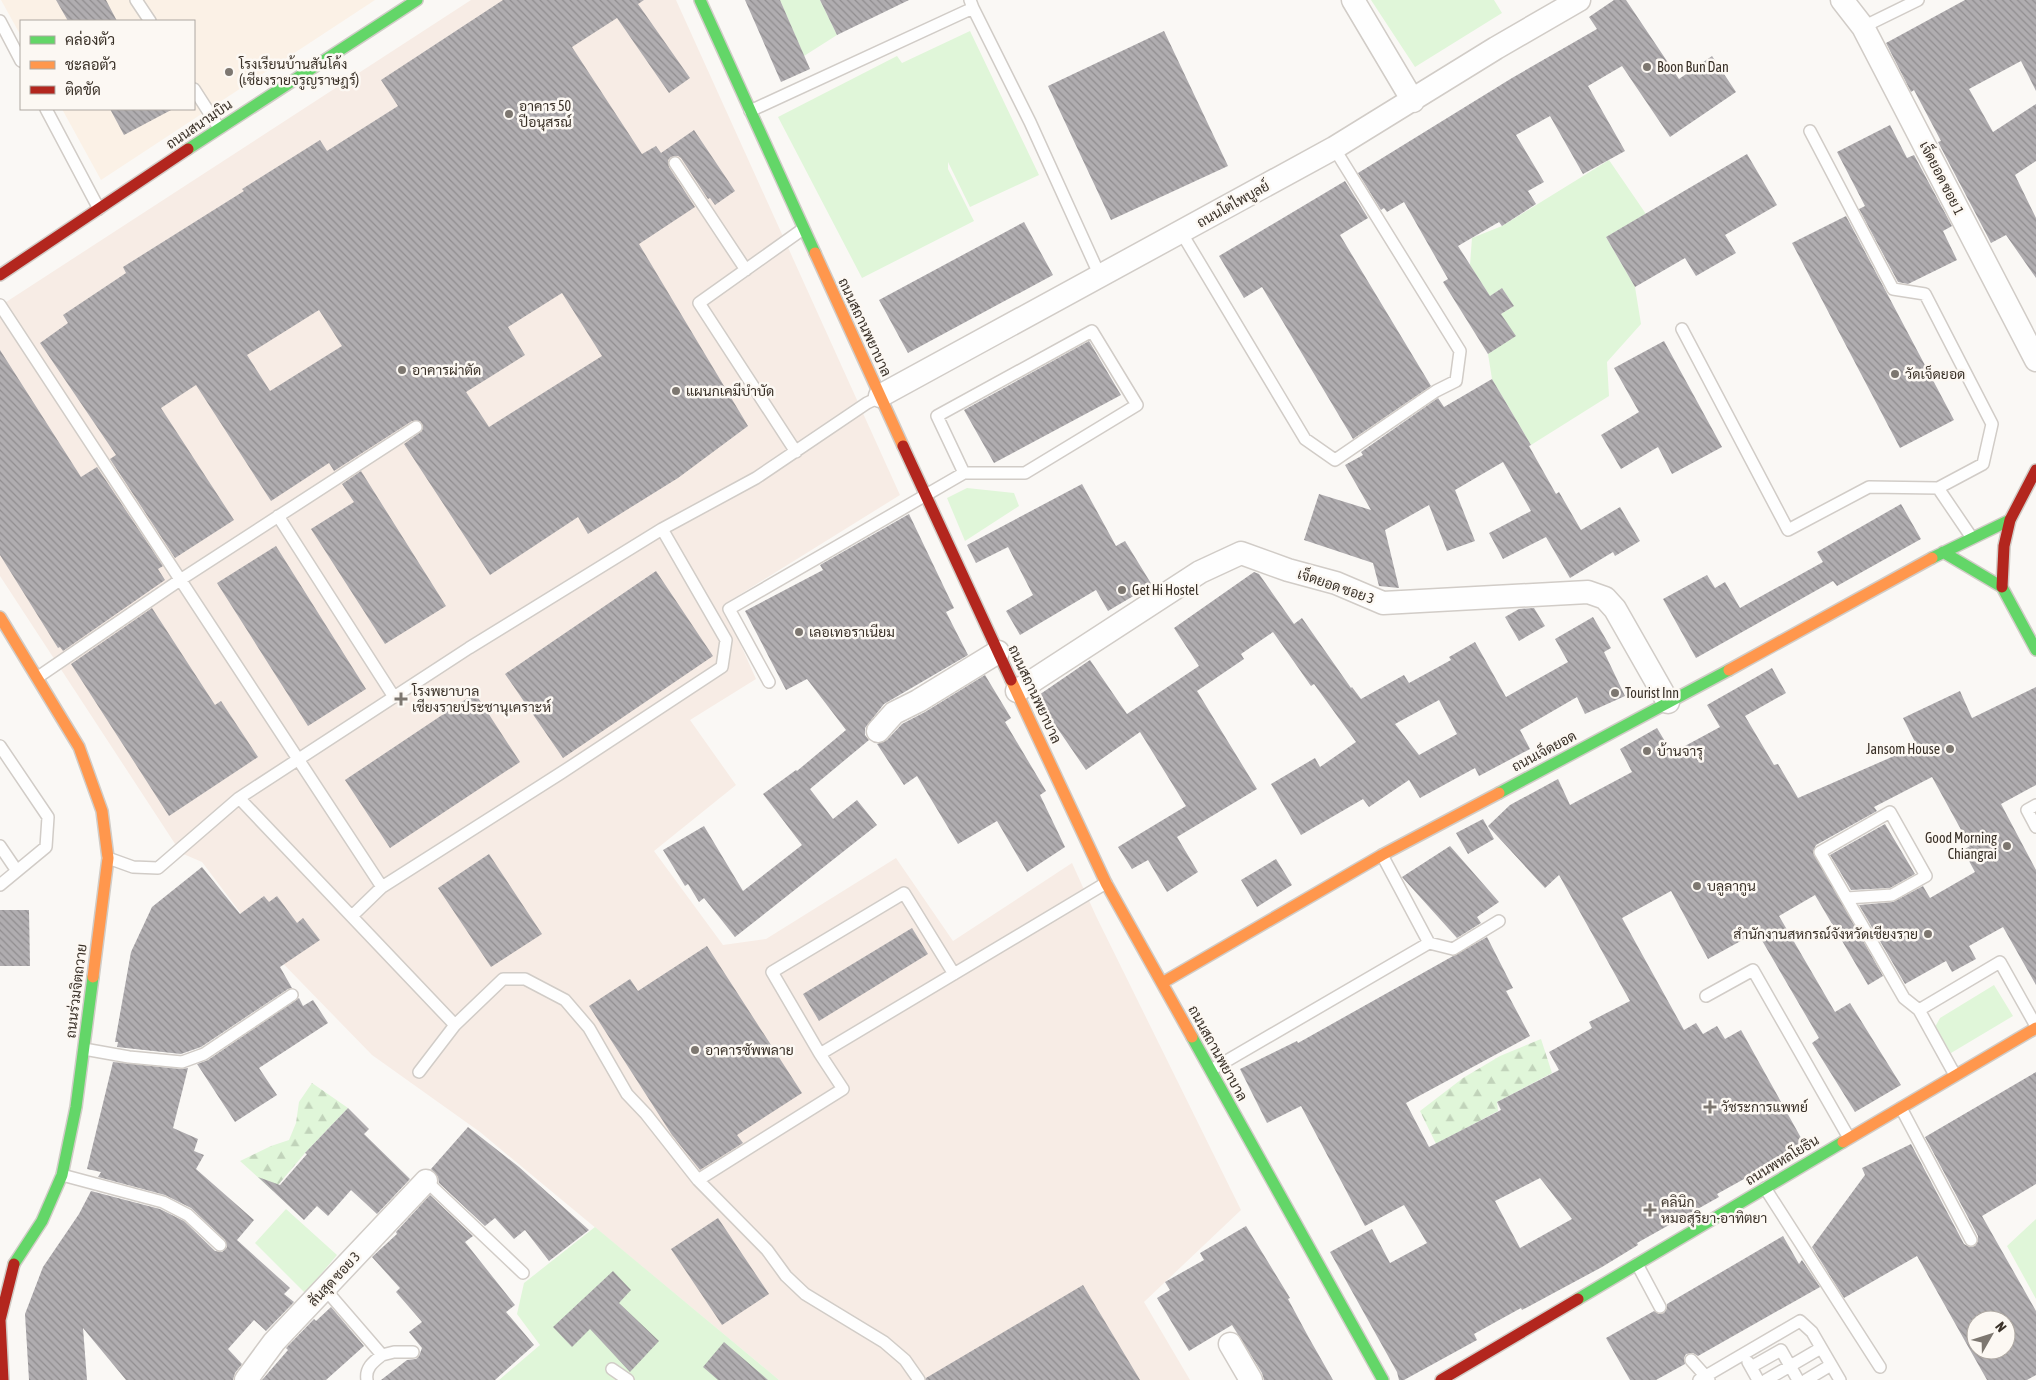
<svg xmlns="http://www.w3.org/2000/svg" width="2036" height="1380" font-family="'Asap Condensed',Sarabun,sans-serif">
<style>
.built{fill:#fbf1e6}
.medical{fill:#f7ece5}
.green{fill:#e0f6d9}
.forest{fill:url(#forest-firs)}
.building{fill:url(#building-back-hatch);fill-rule:evenodd}
.lines{fill:none;stroke-linecap:round;stroke-linejoin:round}
.lane-casing{stroke:#d1ccc7;stroke-width:14}
.street-casing{stroke:#d1ccc7;stroke-width:25}
.fast-casing{stroke:#d1ccc7;stroke-width:14}
.slow-casing{stroke:#d1ccc7;stroke-width:14}
.jam-casing{stroke:#d1ccc7;stroke-width:14}
.lane{stroke:#fefefe;stroke-width:11}
.street{stroke:#fefefe;stroke-width:22}
.fast{stroke:#63d668;stroke-width:11}
.slow{stroke:#ff974d;stroke-width:11}
.jam{stroke:#b3261e;stroke-width:11}
.poi-dot{fill:#7d7770;stroke:#fcf8f3;stroke-width:2}
.labels{text-anchor:middle;dominant-baseline:central;stroke-width:5;stroke-linejoin:round;paint-order:stroke}
.poi-label{font-size:14px;fill:#3a3128;stroke:#fcf8f3;text-anchor:start}
.street-label{font-size:14px;fill:#3a3128;stroke:#fcf8f3}
</style>
<defs>
<pattern id="forest-firs" width="22" height="20" patternUnits="userSpaceOnUse" patternTransform="scale(1.25)"><rect width="22" height="20" fill="#e0f6d9"/><path d="M5 1l3.5 6h-7zM16 11l3.5 6h-7z" fill="#c1d3ba"/></pattern>
<pattern id="building-back-hatch" width="6" height="6" patternUnits="userSpaceOnUse" patternTransform="scale(1.25)"><rect width="6" height="6" fill="#b0adb0"/><path d="M-1 5l2 2M0 0l6 6M5-1l2 2" fill="none" stroke="#908d8f"/></pattern>
</defs>
<rect width="100%" height="100%" fill="#faf8f5"/>
<path class="built" d="M1 0H375L101 180 62 109H194V21H21V36Z"/>
<path class="medical" d="M471 0H676L900 495 723 605 756 679 690 720 736 785 654 851 723 945 766 939 896 858 953 941 1072 863 1096 916 1241 1210 1144 1302 1190 1380H779L480 1132 372 1055 264 944 202 862 181 853 0 576V306Z"/>
<path class="green" d="M780 0H820L837 35 804 56Z
M1371 0H1494L1502 13 1415 67Z
M970 31 1039 175 970 207 948 162V169L974 221 862 278 778 117 897 56 902 63Z
M1609 160 1646 214 1606 237 1635 287 1641 324 1607 362 1609 396 1531 445 1492 379 1488 354 1515 336 1501 314 1514 306 1502 288 1490 296 1470 265 1472 238 1502 226Z
M967 488 1014 493 1019 506 965 541 947 498Z
M1994 985 2013 1016 1951 1053 1935 1027 1940 1018Z
M286 1209 337 1255 305 1293 255 1243Z
M2036 1219V1299L2007 1246Z
M595 1227 779 1380H499L540 1345 517 1314 524 1283Z"/>
<path class="forest" d="M1541 1039 1552 1073 1497 1102 1498 1111 1436 1144 1420 1111 1463 1078 1500 1056Z
M312 1083 348 1108 305 1153 273 1191 240 1161 271 1146 289 1140 296 1123 299 1102Z"/>
<path class="building" d="M56 0H106L117 21H68Z
M503 0H644L638 4 690 78 669 93 617 18 572 47 642 154 656 146 661 153 694 130 735 191 715 205 710 198 708 199 681 158 678 156 671 157 668 160 669 167 695 207 639 244 748 426 678 478 588 534 578 517 490 575 404 444 422 431 423 426 420 421H412L334 471 329 463 271 501 196 385 161 408 234 520 175 558 110 459 116 455 40 343 68 323 63 315 126 273 123 267 244 191 242 189 320 140 327 151 398 106 381 80ZM562 293 602 356 489 427 466 392 525 355 508 327ZM319 310 342 346 270 391 247 355Z
M745 0H780L810 69 781 82Z
M820 0H909L837 35Z
M1614 0H1626L1679 79 1712 56 1736 92 1670 137 1622 66 1588 86 1625 151 1583 174 1550 116 1516 135 1544 182 1528 191 1536 204 1502 226 1499 222 1458 246 1490 296 1502 288 1514 306 1501 314 1516 336 1488 354 1443 282 1448 279 1404 202 1387 212 1384 208 1381 210 1358 173 1512 78 1597 29 1589 17Z
M1965 0H2036V91L2021 61 1969 89 1993 132 2036 104V161L2015 175 2036 218V278L2006 235 1991 243 1938 142 1941 141 1914 90 1911 92 1886 43Z
M1164 31 1228 166 1111 220 1048 86Z
M110 109H173L124 135Z
M1890 125 1907 158 1914 155 1952 226 1943 231 1957 260 1908 284 1898 282 1859 209 1865 206 1837 152Z
M1747 154 1777 205 1725 235 1736 253 1696 276 1685 258 1635 287 1606 237Z
M1345 181 1368 218 1340 235 1431 386 1353 439 1262 287 1244 298 1219 256Z
M1846 216 1954 420 1900 448 1792 243Z
M1024 222 1053 275 908 353 879 300Z
M1089 341 1121 395 994 463 964 410Z
M1664 341 1722 447 1672 474 1658 447 1621 469 1601 435 1639 412 1614 368Z
M0 350 81 477 97 467 163 566 158 569 165 580 63 651 60 647 58 648 0 555Z
M1492 379 1531 445 1529 446 1556 494 1559 492 1581 530 1620 507 1640 541 1615 556 1613 552 1570 578 1546 537 1503 559 1489 533 1531 511 1503 462 1455 490 1475 541 1447 551 1429 505 1385 530 1399 588 1379 586 1373 563 1304 540 1319 494 1371 510 1345 465 1363 455 1361 452 1438 398 1444 407Z
M361 471 446 606 385 644 311 529 354 502 342 484Z
M1082 484 1116 546 1125 541 1152 585 1108 611 1096 590 1020 635 1006 611 1033 595 1008 547 976 563 967 545Z
M1901 504 1921 539 1837 586 1833 581 1696 658 1663 599 1707 575 1715 588 1725 582 1740 608 1823 562 1817 552Z
M909 514 954 608 946 612 968 655 884 704 865 728V735L869 740 810 789 833 819 857 800 877 825 735 937 704 898 699 902 688 884 685 886 663 850 704 826 743 891 802 845 763 794 796 770 797 771 846 730 807 679 786 690 745 611 823 570 820 565Z
M276 546 366 689 308 726 217 583Z
M656 571 713 656 563 758 505 674Z
M1254 572 1259 574 1294 624 1302 618 1351 688 1352 687 1361 699 1404 675 1409 683 1451 660 1449 657 1475 642 1506 697 1568 662 1555 639 1593 617 1611 648 1604 652 1625 696 1585 714 1577 697 1520 730 1530 749 1479 776 1475 768 1420 798 1409 780 1369 807 1363 799 1301 835 1271 784 1315 758 1320 767 1356 742 1314 684 1311 686 1273 632 1241 654 1244 659 1197 691 1257 789 1177 837 1198 872 1167 892 1148 860 1132 869 1118 847 1186 806 1140 732 1086 770 1036 697 1090 660 1127 714 1199 666 1174 628ZM1439 700 1457 734 1419 755 1395 724Z
M152 608 215 705 221 701 258 757 169 816 71 664Z
M1534 608 1545 626 1519 641 1505 617 1519 609Z
M1772 668 1786 693 1745 716 1774 765 1778 764 1798 798 1917 746 1903 718 1960 691 1972 718 2036 687V785L2001 804 2036 870V985L2003 927 1969 946 1976 959 1952 972 1946 961 1905 984 1859 905 1893 902 1923 886 1930 898 1975 872 1963 850 1970 846 1932 777 1874 807 1877 811 1816 845 1813 852 1883 976 1868 985 1815 895 1779 916 1835 1012 1850 1003 1901 1085 1855 1112 1812 1043 1819 1038 1757 932 1708 959 1671 891 1622 918 1684 1030 1696 1023 1703 1034 1717 1026 1725 1039 1741 1030 1805 1145 1717 1194 1719 1197 1637 1243 1638 1245 1602 1267 1522 1310 1521 1308 1474 1334 1477 1340 1404 1380H1399L1397 1372 1330 1252 1372 1229 1390 1263 1427 1243 1404 1205 1365 1226 1301 1106 1267 1123 1240 1069 1297 1041 1298 1043 1487 937 1513 988 1506 991 1530 1036 1406 1103 1429 1147 1501 1110 1497 1102 1559 1070 1549 1052 1592 1028 1589 1022 1630 1001 1559 875 1545 888 1488 826 1510 805 1558 779 1570 805 1632 772 1620 749 1657 728 1672 753 1720 727 1707 705ZM1540 1178 1572 1219 1520 1248 1495 1201Z
M985 675 1011 718 1005 722 1046 791 1040 795 1065 847 1027 872 997 821 958 844 917 776 904 785 877 744 887 740 902 724 925 712Z
M475 693 520 762 390 848 345 780Z
M1483 819 1494 839 1468 854 1456 833Z
M1885 824 1915 874 1890 888 1851 890 1830 855Z
M1450 846 1499 902 1477 917 1481 923 1457 938 1402 877Z
M489 854 542 934 491 967 438 888Z
M1276 859 1292 885 1257 907 1241 880Z
M202 867 240 914 264 896 269 902 277 896 297 923 303 918 320 940 280 967 292 988 288 989 201 1047 181 1054 117 1047 118 1042H115L131 952 152 907Z
M0 910H29L30 966H0Z
M912 928 928 954 819 1021 803 994Z
M707 946 802 1093 737 1135 743 1143 700 1170 672 1135 589 1006 630 979 638 991Z
M299 998 303 1006 313 1000 328 1023 259 1068 277 1095 235 1122 197 1064 208 1060Z
M113 1062 181 1069 188 1068 173 1128 198 1139 194 1151 204 1155 196 1169 254 1220 237 1240 290 1288 284 1294 294 1302 266 1331 254 1320 228 1349 242 1364 235 1373 233 1380H126L83 1328 87 1380H29L25 1314 43 1267 79 1214 91 1191 160 1209 184 1221 215 1251 222 1252 227 1247 225 1240 191 1208 165 1195 98 1177 101 1172 87 1169Z
M2036 1072V1184L1982 1216 2036 1311V1375L2027 1380H1987L1917 1256 1844 1298 1812 1247 1865 1175 1862 1168 1911 1144 1964 1244 1970 1247 1975 1246 1978 1241V1236L1925 1137ZM1976 1320H2006V1350H1976Z
M348 1108 369 1129 364 1134 410 1179 377 1214 351 1190 328 1216 317 1206 304 1220 258 1177 280 1185 307 1154 305 1153Z
M468 1127 519 1167 589 1230 549 1261 525 1230 514 1239 495 1218 485 1226 439 1183 438 1177 431 1169Z
M430 1195 473 1236 465 1242 515 1305 506 1312 534 1345 495 1380H381L407 1360 416 1359 419 1356 422 1348 409 1332 422 1322 396 1292 400 1288 372 1257 397 1234 396 1232Z
M718 1218 769 1294 722 1325 671 1249Z
M1246 1226 1290 1298 1288 1299 1309 1338 1333 1380H1264L1262 1373 1232 1325 1189 1351 1157 1298 1170 1290 1165 1282 1204 1260 1200 1253Z
M1783 1236 1799 1264 1802 1260 1820 1287 1698 1356 1693 1353 1686 1354 1684 1358 1685 1364 1656 1380H1630L1606 1338 1654 1311 1659 1314 1664 1313 1667 1308V1304Z
M613 1271 631 1290 619 1303 659 1341 630 1372 590 1329 572 1347 553 1327Z
M1083 1285 1140 1380H926V1378Z
M331 1307 364 1346 326 1380H262L288 1350 286 1348 314 1319 316 1321Z
M724 1342 768 1380H718L703 1367Z"/>
<g class="lines">
<defs>
<path id="lane" d="M136 0 150 21
M973 8 1030 122 1100 276
M0 21 21 61
M1863 27 1918 0
M194 89 219 128
M46 109 99 209
M750 111 973 8 970 0
M675 163 746 270
M1181 232 1305 439 1335 460 1436 391 1456 381 1460 351 1334 148
M0 305 382 887
M1682 329 1788 530 1869 487 1938 488 1983 464 1992 424 1925 294 1893 289 1810 131
M796 452 699 303 803 229
M1938 488 1972 538
M278 516 394 697
M38 677 180 580 416 427
M769 682 729 609 964 473H1025L1137 405 1092 331 937 416 964 473
M0 746 48 817 46 847 0 885
M239 798 455 1025
M2036 805 2027 810 2036 827
M0 846 17 871
M1382 855 1429 943
M108 858 133 867 158 868 239 798 469 648 662 529 756 478 867 403 880 397
M1847 898 1892 895 1926 876 1890 812 1820 852 1904 998 1919 1010
M352 916 382 887 561 773 722 667 726 640 662 529
M1706 996 1753 970 1849 1138
M84 1049 129 1057 182 1062 204 1054 292 995
M820 1054 772 972 904 893 954 974
M1211 1070 1429 943 1453 949 1499 921
M419 1072 455 1025 503 979H525L565 1000 589 1028 627 1094 646 1114 698 1180 767 1250 786 1276 805 1294 884 1342 905 1360 919 1380
M1955 1075 1919 1010 2000 962 2036 1026
M1901 1108 1971 1240
M62 1175 163 1202 188 1215 220 1245
M424 1179 523 1273
M698 1180 843 1089 820 1054 1106 883
M1765 1188 1880 1367
M1637 1264 1660 1307
M325 1289 382 1355C373 1362 365 1368 367 1380
M382 1355 394 1352H413
M1691 1360 1709 1380
M1748 1362 1758 1380
M1751 1367 1781 1350 1798 1380
M612 1369 628 1380
M1699 1380 1800 1321 1812 1332 1840 1380
M1766 1380 1821 1348
M1806 1380 1831 1365"/>
<path id="street" d="M1353 0 1413 101
M1842 0 1863 27 2036 360
M880 396 1334 148 1496 48 1579 0
M1017 691 1200 572 1241 553 1288 570 1336 583 1383 603 1588 592 1605 598 1615 609 1668 702
M878 731 894 713 918 701 998 652
M1230 1344 1251 1380
M246 1380 274 1342 426 1181"/>
<path id="fast" d="M700 0 815 253
M188 149 417 0
M1943 552 2002 587
M1932 558 2010 520
M2002 587 2036 650
M1499 793 1729 670
M1192 1037 1383 1380
M14 1264 42 1221 62 1175 76 1107 93 977
M1578 1299 1843 1142"/>
<path id="slow" d="M815 253 903 446
M0 617 79 747 102 811 108 858 93 977
M1729 670 1932 558
M1011 680 1106 883 1192 1037
M1162 983 1382 855 1499 793
M1843 1142 2036 1028"/>
<path id="jam" d="M0 275 188 149
M903 446 1011 680
M2002 587 2004 546 2010 520 2036 470
M3 1380 0 1320 14 1264
M1441 1380 1578 1299"/>
</defs>
<use href="#lane" class="lane-casing"/>
<use href="#street" class="street-casing"/>
<use href="#fast" class="fast-casing"/>
<use href="#slow" class="slow-casing"/>
<use href="#jam" class="jam-casing"/>
<use href="#lane" class="lane"/>
<use href="#street" class="street"/>
<use href="#fast" class="fast"/>
<use href="#slow" class="slow"/>
<use href="#jam" class="jam"/>
</g>
<g class="poi-dot">
<circle cx="1647" cy="67" r="5"/>
<circle cx="229" cy="72" r="5"/>
<circle cx="509" cy="114" r="5"/>
<circle cx="402" cy="370" r="5"/>
<circle cx="1895" cy="374" r="5"/>
<circle cx="676" cy="391" r="5"/>
<circle cx="1122" cy="590" r="5"/>
<circle cx="799" cy="632" r="5"/>
<circle cx="1615" cy="693" r="5"/>
<path d="M398.5 691.5h5v5h5v5h-5v5h-5v-5h-5v-5h5z"/>
<circle cx="1950" cy="749" r="5"/>
<circle cx="1647" cy="751" r="5"/>
<circle cx="2007" cy="846" r="5"/>
<circle cx="1697" cy="886" r="5"/>
<circle cx="1928" cy="934" r="5"/>
<circle cx="695" cy="1050" r="5"/>
<path d="M1707.5 1099.5h5v5h5v5h-5v5h-5v-5h-5v-5h5z"/>
<path d="M1647.5 1202.5h5v5h5v5h-5v5h-5v-5h-5v-5h5z"/>
</g>
<g class="labels">
<g class="poi-label">
<text x="239" y="64">โรงเรียนบ้านสันโค้ง<tspan x="239" dy="16">(เชียงรายจรูญราษฎร์)</tspan></text>
<text x="1657" y="67">Boon Bun Dan</text>
<text x="519" y="106">อาคาร 50<tspan x="519" dy="16">ปีอนุสรณ์</tspan></text>
<text x="412" y="370">อาคารผ่าตัด</text>
<text x="1905" y="374">วัดเจ็ดยอด</text>
<text x="686" y="391">แผนกเคมีบำบัด</text>
<text x="1132" y="590">Get Hi Hostel</text>
<text x="809" y="632">เลอเทอราเนียม</text>
<text x="412" y="691">โรงพยาบาล<tspan x="412" dy="16">เชียงรายประชานุเคราะห์</tspan></text>
<text x="1625" y="693">Tourist Inn</text>
<text x="1940" y="749" text-anchor="end">Jansom House</text>
<text x="1657" y="751">บ้านจารุ</text>
<text x="1997" y="838" text-anchor="end">Good Morning<tspan x="1997" dy="16">Chiangrai</tspan></text>
<text x="1707" y="886">บลูลากูน</text>
<text x="1918" y="934" text-anchor="end">สำนักงานสหกรณ์จังหวัดเชียงราย</text>
<text x="705" y="1050">อาคารซัพพลาย</text>
<text x="1721" y="1107">วัชระการแพทย์</text>
<text x="1661" y="1202">คลินิก<tspan x="1661" dy="16">หมอสุริยา-อาทิตยา</tspan></text>
</g>
<g class="street-label">
<text transform="translate(199 124) rotate(-34)">ถนนสนามบิน</text>
<text transform="translate(1942 178) rotate(63)">เจ็ดยอด ซอย 1</text>
<text transform="translate(1233 204) rotate(-29)">ถนนโตไพบูลย์</text>
<text transform="translate(865 327) rotate(65)">ถนนสถานพยาบาล</text>
<text transform="translate(1336 586) rotate(19)">เจ็ดยอด ซอย 3</text>
<text transform="translate(1035 694) rotate(65)">ถนนสถานพยาบาล</text>
<text transform="translate(1544 751) rotate(-28)">ถนนเจ็ดยอด</text>
<text transform="translate(76 991) rotate(-83)">ถนนร่วมจิตถวาย</text>
<text transform="translate(1218 1053) rotate(61)">ถนนสถานพยาบาล</text>
<text transform="translate(1782 1160) rotate(-31)">ถนนพหลโยธิน</text>
<text transform="translate(334 1279) rotate(-47)">สันสุด ซอย 3</text>
</g>
</g>
<rect x="20" y="20" width="175" height="90" fill="#fcf8f3" stroke="#aea8a2"/>
<rect x="30" y="36" width="25" height="8" fill="#63d668" stroke="#aea8a2"/>
<text x="65" y="45" font-size="15" fill="#3a3128">คล่องตัว</text>
<rect x="30" y="61" width="25" height="8" fill="#ff974d" stroke="#aea8a2"/>
<text x="65" y="70" font-size="15" fill="#3a3128">ชะลอตัว</text>
<rect x="30" y="86" width="25" height="8" fill="#b3261e" stroke="#aea8a2"/>
<text x="65" y="95" font-size="15" fill="#3a3128">ติดขัด</text>
<g transform="translate(1991 1335) rotate(51)"><circle r="24" fill="#fcf8f3" stroke="#aea8a2"/>
<path d="M0-4L9 19L0 12L-9 19Z" fill="#7d7770"/>
<text y="-8" font-size="14" font-weight="bold" text-anchor="middle" fill="#3a3128">N</text>
</g>
</svg>
